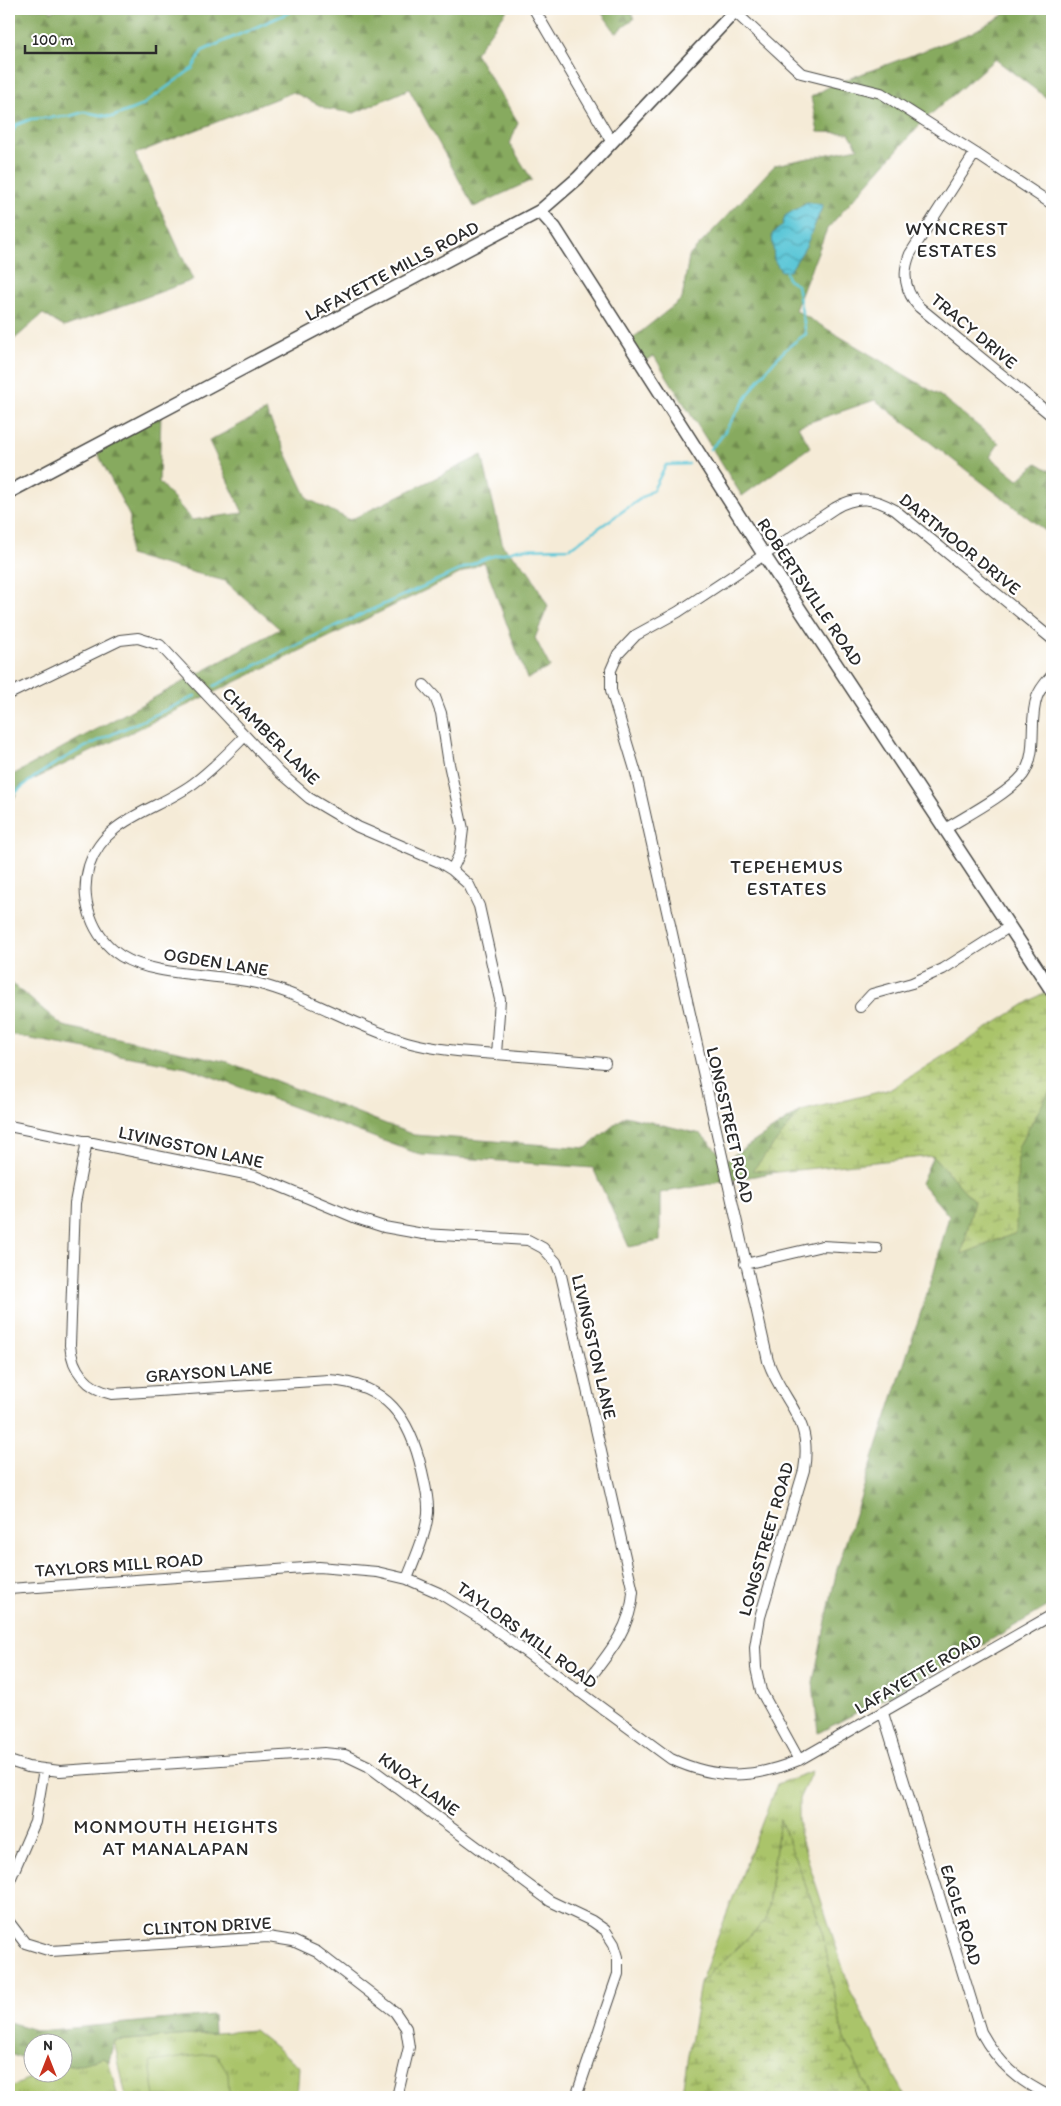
<svg xmlns="http://www.w3.org/2000/svg" width="1061" height="2106" font-family="Itim,sans-serif">
<style>
.grass{fill:url(#grass-tufts);stroke:#6a784a}
.forest{fill:url(#forest-firs);stroke:#596a44}
.wetland{fill:url(#wetland-marsh);stroke:#6a784a}
.pitch{fill:#aac46a;stroke:#6a784a}
.water{fill:url(#water-waves);stroke:#447982}
.lines{fill:none;stroke-linecap:round;stroke-linejoin:round}
.stream{stroke:#5dc7d8;stroke-width:2.5}
.minor-casing{stroke:#494845;stroke-width:12}
.tertiary-casing{stroke:#494845;stroke-width:15}
.minor{stroke:#fff;stroke-width:10}
.tertiary{stroke:#fff;stroke-width:12}
.labels{text-anchor:middle;dominant-baseline:central;stroke-width:4.5;stroke-linejoin:round;paint-order:stroke}
.street-label{font-size:18px;fill:#2b2b2b;stroke:#fff}
.neighbourhood-label{font-size:19px;letter-spacing:1px;fill:#2b2b2b;stroke:#fff}
</style>
<defs>
<pattern id="grass-tufts" width="24" height="20" patternUnits="userSpaceOnUse" patternTransform="scale(1.25)"><rect width="24" height="20" fill="#aac46a"/><path d="M3 7l-1-3M5 7V3M7 7l1-3M15 17l-1-3M17 17v-4M19 17l1-3" fill="none" stroke="#8b9f57"/></pattern>
<pattern id="forest-firs" width="22" height="20" patternUnits="userSpaceOnUse" patternTransform="scale(1.25)"><rect width="22" height="20" fill="#87aa5e"/><path d="M5 1l3.5 6h-7zM16 11l3.5 6h-7z" fill="#6f8b4e"/></pattern>
<pattern id="wetland-marsh" width="20" height="14" patternUnits="userSpaceOnUse" patternTransform="scale(1.25)"><rect width="20" height="14" fill="#aac46a"/><path d="M1 5h8M5 5V1M11 12h8M15 12V8" fill="none" stroke="#8b9f57"/></pattern>
<pattern id="water-waves" width="16" height="10" patternUnits="userSpaceOnUse" patternTransform="scale(1.25)"><rect width="16" height="10" fill="#5dc7d8"/><path d="M0 5q4-4 8 0t8 0" fill="none" stroke="#4da2af"/></pattern>
</defs>
<rect width="100%" height="100%" fill="#fff"/>
<filter id="ink" filterUnits="userSpaceOnUse"><feTurbulence type="fractalNoise" baseFrequency=".02" numOctaves="2"/><feDisplacementMap in="SourceGraphic" scale="10" xChannelSelector="R" yChannelSelector="G"/><feConvolveMatrix kernelMatrix="1 2 1 2 8 2 1 2 1" color-interpolation-filters="sRGB"/></filter>
<filter id="wash" filterUnits="userSpaceOnUse"><feTurbulence type="fractalNoise" baseFrequency=".0096" numOctaves="4" result="noise"/><feDisplacementMap in="SourceGraphic" scale="20" xChannelSelector="R" yChannelSelector="G"/><feGaussianBlur stdDeviation="1.12" result="paint"/><feColorMatrix in="noise" values="0 0 0 0 0 0 0 0 0 0 0 0 0 0 0 0 0 1.4 0 .05"/><feComposite in="paint" operator="in"/></filter>
<g filter="url(#wash)">
<rect width="100%" height="100%" fill="#f5ebd7"/>
<path class="grass" d="M812 1771 799 1799V1832L850 1990 906 2097H871L842 2032 821 1926 780 1820 766 1920 700 1983 777 1784Z
M254 2030 299 2066 297 2097H126L114 2041Z
M104 2058 109 2062 118 2097H9V2088L34 2077 33 2074H62L63 2065 73 2066Z"/>
<path class="forest" d="M9 9H49L51 12 57 9H508L475 53 518 122 510 144 532 180 474 207 409 89 354 113 327 109 293 92 135 154 193 280 64 327 43 314 9 344Z
M599 9H629L634 19 616 33Z
M1014 9H1052V102L995 59 923 121 827 229 795 310 942 397 999 443 990 457 1018 480 1037 463 1052 472V536L875 400 798 426 810 447 742 496 654 356 642 362 628 342 682 299 689 256 775 165 858 148 849 133 818 132 811 97 832 85 971 33Z
M266 411 308 499 350 520 482 455 503 546 528 570 548 606 535 638 550 667 527 679 484 562 20 786 9 809V777L280 629 225 581 129 555 130 517 93 444 161 413 159 482 192 520 243 513 209 441Z
M9 981 63 1026 228 1062 414 1135 586 1148 625 1116 701 1134 726 1160 801 1111 754 1169 777 1172 660 1193V1241L629 1247 593 1168 421 1155 186 1067 9 1035Z
M1052 1087V1604L953 1662 818 1733 813 1682 837 1569 934 1272 949 1216 921 1183 933 1156 974 1201 962 1254 1015 1233 1018 1147Z
M213 2015 214 2033 114 2041 109 2062 104 2058 73 2066 63 2065 62 2044H32V2063H29L25 2055 19 2057 9 2054V2022L39 2031Z"/>
<path class="wetland" d="M1052 980V1087L1018 1147 1016 1233 962 1254 974 1201 933 1156 777 1172 753 1170 801 1111 891 1089 1046 991Z
M780 1819 821 1926 842 2032 871 2097H681L700 1983 766 1920Z"/>
<path class="pitch" d="M216 2053 228 2073 229 2094 227 2097H155L150 2062Z"/>
<path class="water" d="M807 202 823 205 806 246 790 271H781L774 260 772 234 782 226 785 216Z"/>
<g class="lines">
<path class="stream" d="M9 139 16 125 31 119 70 116 84 112 112 117 141 106 193 68 202 51 297 9
M710 449 719 440C744 403 767 358 806 334L797 285 788 280 786 272
M214 686 323 632 486 558 519 549 570 548 653 490 666 465 689 464
M9 798C60 750 132 728 195 696"/>
</g>
</g>
<g filter="url(#ink)">
<g class="lines">
<defs>
<path id="minor" d="M534 9 611 141
M735 12 801 73 881 93 975 153
M1052 204 975 153 910 254C902 273 905 292 919 307L1052 416
M424 685 435 697 441 713 449 764 463 829 460 853 452 870
M9 694 120 640 138 638 160 645 280 773 309 798 358 827 439 862 452 870 469 885 479 906 500 1000 496 1054
M245 736C229 752 213 769 194 783 157 811 105 817 89 866 79 899 92 937 121 956 154 977 216 973 256 983 309 996 355 1027 407 1042 436 1050 466 1052 496 1054 532 1057 569 1060 605 1063
M945 829C966 816 1008 794 1023 775 1039 752 1028 721 1037 697 1040 688 1047 681 1052 675
M860 1007 872 994 912 983 943 969 1009 927
M9 1126 255 1176 356 1218 384 1227 423 1234 528 1240 543 1248 556 1262 561 1275 633 1592C631 1632 602 1661 579 1692
M87 1141 75 1203 70 1345C72 1370 87 1389 112 1394L329 1380C387 1384 410 1418 422 1471 425 1485 429 1499 428 1513 426 1535 415 1558 407 1579
M745 1264 822 1246 877 1249
M9 1589 319 1567 377 1572 407 1579 439 1593 481 1619 671 1759C717 1780 753 1779 799 1760L1052 1615
M883 1713 981 2032C998 2063 1019 2082 1052 2097
M799 1760 761 1691 756 1668 755 1647 760 1617 804 1470C813 1416 784 1406 768 1361L636 773 611 690V670L618 654 636 635 678 612 835 508C857 495 875 498 895 510L1052 639
M9 1761 28 1767 60 1771 324 1753 345 1755 368 1766 550 1901 592 1921 605 1930 614 1944 618 1957V1974L576 2097
M9 1882 35 1822 44 1769
M9 1922 25 1943 51 1951 268 1937 293 1941 317 1952 395 2012 406 2028 409 2047 397 2097"/>
<path id="tertiary" d="M540 211 555 228 764 555 1052 991
M9 492 540 211 578 178 737 9"/>
</defs>
<use href="#minor" class="minor-casing"/>
<use href="#tertiary" class="tertiary-casing"/>
<use href="#minor" class="minor"/>
<use href="#tertiary" class="tertiary"/>
</g>
</g>
<g class="labels">
<g class="street-label">
<text transform="translate(392 271) rotate(-28)">LAFAYETTE MILLS ROAD</text>
<text transform="translate(974 331) rotate(40)">TRACY DRIVE</text>
<text transform="translate(960 544) rotate(39)">DARTMOOR DRIVE</text>
<text transform="translate(810 592) rotate(56)">ROBERTSVILLE ROAD</text>
<text transform="translate(271 736) rotate(45)">CHAMBER LANE</text>
<text transform="translate(216 962) rotate(9)">OGDEN LANE</text>
<text transform="translate(730 1125) rotate(77)">LONGSTREET ROAD</text>
<text transform="translate(191 1147) rotate(12)">LIVINGSTON LANE</text>
<text transform="translate(594 1347) rotate(77)">LIVINGSTON LANE</text>
<text transform="translate(209 1372) rotate(-4)">GRAYSON LANE</text>
<text transform="translate(766 1539) rotate(-74)">LONGSTREET ROAD</text>
<text transform="translate(119 1565) rotate(-4)">TAYLORS MILL ROAD</text>
<text transform="translate(527 1635) rotate(36)">TAYLORS MILL ROAD</text>
<text transform="translate(918 1674) rotate(-30)">LAFAYETTE ROAD</text>
<text transform="translate(419 1784) rotate(36)">KNOX LANE</text>
<text transform="translate(961 1915) rotate(73)">EAGLE ROAD</text>
<text transform="translate(207 1926) rotate(-3)">CLINTON DRIVE</text>
</g>
<g class="neighbourhood-label">
<text x="957" y="228">WYNCREST<tspan x="957" dy="22">ESTATES</tspan></text>
<text x="787" y="866">TEPEHEMUS<tspan x="787" dy="22">ESTATES</tspan></text>
<text x="176" y="1826">MONMOUTH HEIGHTS<tspan x="176" dy="22">AT MANALAPAN</tspan></text>
</g>
</g>
<rect width="1061" height="2106" fill="none" stroke="#fff" stroke-width="30"/>
<g transform="translate(48 2058)"><circle r="24" fill="#ffffff" stroke="#aaaaaa"/>
<path d="M0-4L9 19L0 12L-9 19Z" fill="#c8321e"/>
<text y="-8" font-size="14" font-weight="bold" text-anchor="middle" fill="#2b2b2b">N</text>
</g>
<path d="M25 45v8h131v-8" fill="none" stroke="#2b2b2b" stroke-width="2.5"/>
<text x="32" y="45" font-size="15" fill="#2b2b2b" stroke="#ffffff" stroke-width="4" paint-order="stroke">100 m</text>
</svg>
